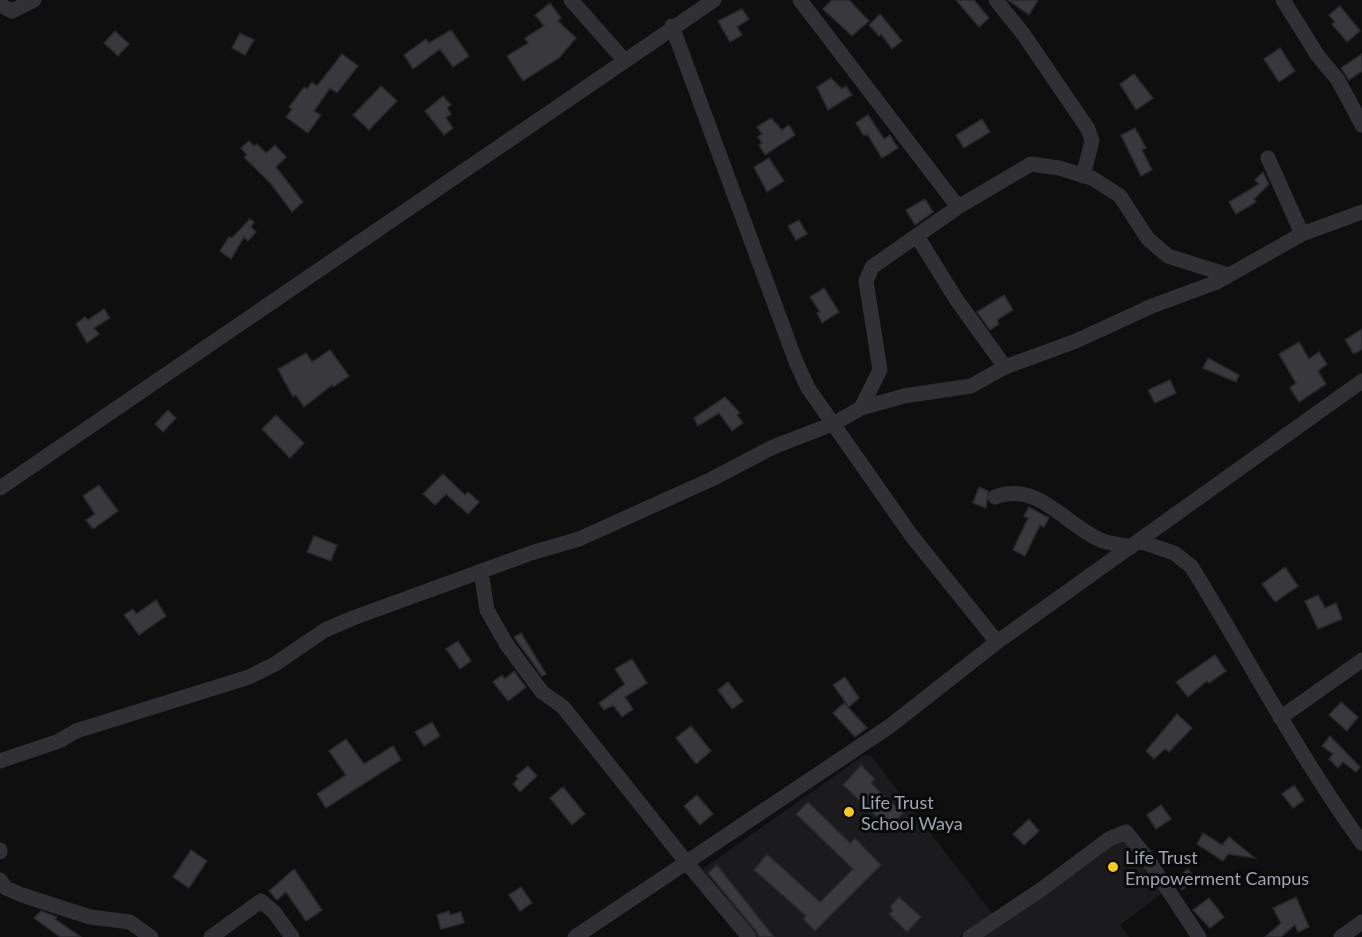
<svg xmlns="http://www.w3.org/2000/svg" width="1362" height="937" font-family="Lato,sans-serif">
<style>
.built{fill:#1b1b1d}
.building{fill:#39393d;stroke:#29292c;stroke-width:1.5}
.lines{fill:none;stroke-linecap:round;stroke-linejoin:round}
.minor{stroke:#303035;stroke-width:15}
.poi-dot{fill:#f2c925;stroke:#0a0a0b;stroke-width:2}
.labels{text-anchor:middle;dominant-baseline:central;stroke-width:6;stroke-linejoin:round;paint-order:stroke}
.poi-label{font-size:18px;fill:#a0a3b1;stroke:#0a0a0b;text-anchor:start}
</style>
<rect width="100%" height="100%" fill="#0f0f10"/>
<path class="built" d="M864 755 871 756 992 913 959 937H757L703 869Z
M1118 840 1129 843 1164 892 1120 925 1129 937H983Z"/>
<path class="building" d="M832 0H849L869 21 852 36 823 9Z
M956 0H974L989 18 979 27Z
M1008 0H1038L1029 15Z
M550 3 561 18 558 21 576 38 559 58 523 81 507 56 528 43 525 38 544 26 535 15Z
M1340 6 1360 31 1347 42 1332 24 1335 22 1329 15Z
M742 9 749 19 737 27 742 35 730 42 718 21Z
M880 14 902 41 892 49 881 34 879 36 869 25Z
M451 30 469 56 453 67 440 49 413 69 404 55 426 39 429 43Z
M115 31 129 44 118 56 104 43Z
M240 33 254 40 245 55 232 48Z
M1280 48 1295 71 1279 82 1264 59Z
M342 54 358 66 337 93 330 88 314 111 321 115 308 133 286 117 292 109 289 107 304 87 307 89 312 82 317 86Z
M1362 54V71L1349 80 1341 68Z
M1134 74 1153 98 1136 110 1120 84Z
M831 78 842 89 846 86 852 95 828 110 817 87Z
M381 86 397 101 369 130 353 115Z
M443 96 451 105 447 108 451 114 446 118 453 128 444 135 425 111Z
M868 115 884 139 890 135 898 148 882 158 867 134 864 136 856 123Z
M771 118 782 130 789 125 795 135 765 155 759 145 762 143 758 137 762 134 757 127Z
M982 119 990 132 964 148 956 135Z
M1135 128 1146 148 1142 150 1152 170 1141 176 1121 135Z
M249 141 254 146 257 144 266 153 275 145 286 157 276 167 303 202 292 212 272 185 244 157 247 155 241 148Z
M769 158 784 181 767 192 754 167Z
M1263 172 1269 184 1254 199 1256 202 1236 214 1229 202 1259 184 1255 180Z
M925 199 933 212 915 225 906 210Z
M250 219 254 222 251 227 256 232 248 241 244 237 231 259 220 251 229 237 232 238Z
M799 220 807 234 796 240 788 226Z
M824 288 839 312 822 323 817 313 820 312 810 297Z
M1004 295 1013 310 997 320 999 324 990 330 977 312Z
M104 309 110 318 94 328 99 334 87 343 76 324 85 317 88 320Z
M1362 329V349L1354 354 1345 340Z
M1299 342 1309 359 1319 352 1327 364 1318 371 1326 384 1299 402 1290 388 1296 383 1279 354Z
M330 350 349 376 333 387 332 385 304 407 296 395 293 397 278 369 306 353 312 362Z
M1208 358 1239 375 1236 382 1203 368Z
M1170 380 1176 393 1155 403 1148 390Z
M725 397 740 413 737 415 743 423 732 431 719 413 698 426 694 418Z
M168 410 176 418 163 432 155 424Z
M276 415 304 443 290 458 262 429Z
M443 474 465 495 468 492 479 502 468 514 446 494 435 505 423 494Z
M99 485 118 511 93 529 86 520 95 514 83 496Z
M979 487 988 491 986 508 973 503Z
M1029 507 1049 518 1044 527 1040 525 1025 556 1013 550 1028 518 1024 516Z
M314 536 337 545 331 561 307 552Z
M1285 567 1298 586 1275 602 1262 584Z
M1318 595 1325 608 1336 603 1342 619 1318 629 1305 601Z
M156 600 166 616 139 635 124 615 133 609 136 614Z
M521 633 546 674 542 676 514 637Z
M458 641 471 661 460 669 446 649Z
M1215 655 1226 671 1209 683 1207 681 1188 697 1176 682Z
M632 659 647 683 625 697 633 709 622 717 613 705 604 710 599 703 625 684 615 669Z
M514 671 526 687 508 701 493 682 502 675 505 679Z
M845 677 859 698 849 707 833 685Z
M728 682 743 701 732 709 718 690Z
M1341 702 1358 717 1347 731 1329 715Z
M844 703 867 728 855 737 833 713Z
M1177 714 1192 728 1169 752 1165 749 1154 759 1146 751Z
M432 722 440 736 424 746 415 732Z
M691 726 711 751 696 764 676 738Z
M1330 736 1360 767 1356 772 1343 762 1338 768 1329 759 1333 754 1322 746Z
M346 739 364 764 393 746 401 760 326 808 317 794 346 775 329 751Z
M861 765 875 779 871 783 903 813 889 828 843 785Z
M528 766 537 776 520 792 513 784 518 779 516 776Z
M1294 785 1304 800 1293 808 1282 794Z
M563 787 585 814 572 825 550 798Z
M697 795 713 814 700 825 684 806Z
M808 802 850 843 855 838 881 865 815 931 803 919 806 916 754 870 767 854 820 902 853 869 796 814Z
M1161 805 1171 819 1156 829 1147 815Z
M1029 819 1039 831 1024 845 1013 834Z
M1203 833 1222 845 1229 837 1255 858 1228 854 1223 861 1197 844Z
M191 850 207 861 189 888 173 877Z
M717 865 774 937H759L756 931 708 873Z
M294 869 322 910 306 921 286 892 277 900 269 891Z
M1188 869 1196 880 1182 890 1175 879Z
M521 887 532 903 520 911 509 895Z
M899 897 921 917 907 932 889 914 893 910 890 907Z
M1296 897 1309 927 1298 932 1295 925 1281 937H1265L1281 923 1273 908Z
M1209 898 1224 917 1210 928 1193 910Z
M41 911 57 917 55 919 81 937H60L34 918Z
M449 911 450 915 461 912 464 923 441 929 437 915Z"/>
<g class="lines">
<path class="minor" d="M571 0 624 60
M800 0 958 207
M996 0 1024 35 1088 129 1092 141 1083 176
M1283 0 1318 56 1338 80 1362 125
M0 5 12 11 34 0
M672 26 796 362 808 388 911 535 997 642 1362 381
M1268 158 1302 234
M917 236 956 299 1005 367
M861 408 880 370 866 281 872 267 958 207 1031 164 1059 168 1092 178 1120 196 1148 239 1168 256 1228 275
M0 488 714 0
M995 497C1038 480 1067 527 1103 541 1112 544 1122 545 1131 547
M1139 541 1174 553 1191 566C1248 658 1298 755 1362 843
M481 571 487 610 507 645 542 692 563 707 687 863 749 937
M1280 718 1362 660
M0 761 59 741 76 731 249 677 275 664 325 630 353 618 531 553 579 539 712 479 773 447 835 423 861 408 904 396 971 386 1005 367 1076 341 1152 306 1217 282 1302 234 1362 212
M0 850V852
M0 880 6 888 22 895 90 917 130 922 151 937
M211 937 261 901 274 912 292 937
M575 937 890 726 997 642
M970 937 1042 889 1109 839 1126 832 1147 858 1199 937
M1341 937 1362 922"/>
</g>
<g class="poi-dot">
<circle cx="849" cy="812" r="6"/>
<circle cx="1113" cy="867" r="6"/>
</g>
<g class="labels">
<g class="poi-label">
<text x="861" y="802">Life Trust<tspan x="861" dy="21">School Waya</tspan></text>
<text x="1125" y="857">Life Trust<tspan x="1125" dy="21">Empowerment Campus</tspan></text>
</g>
</g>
</svg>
